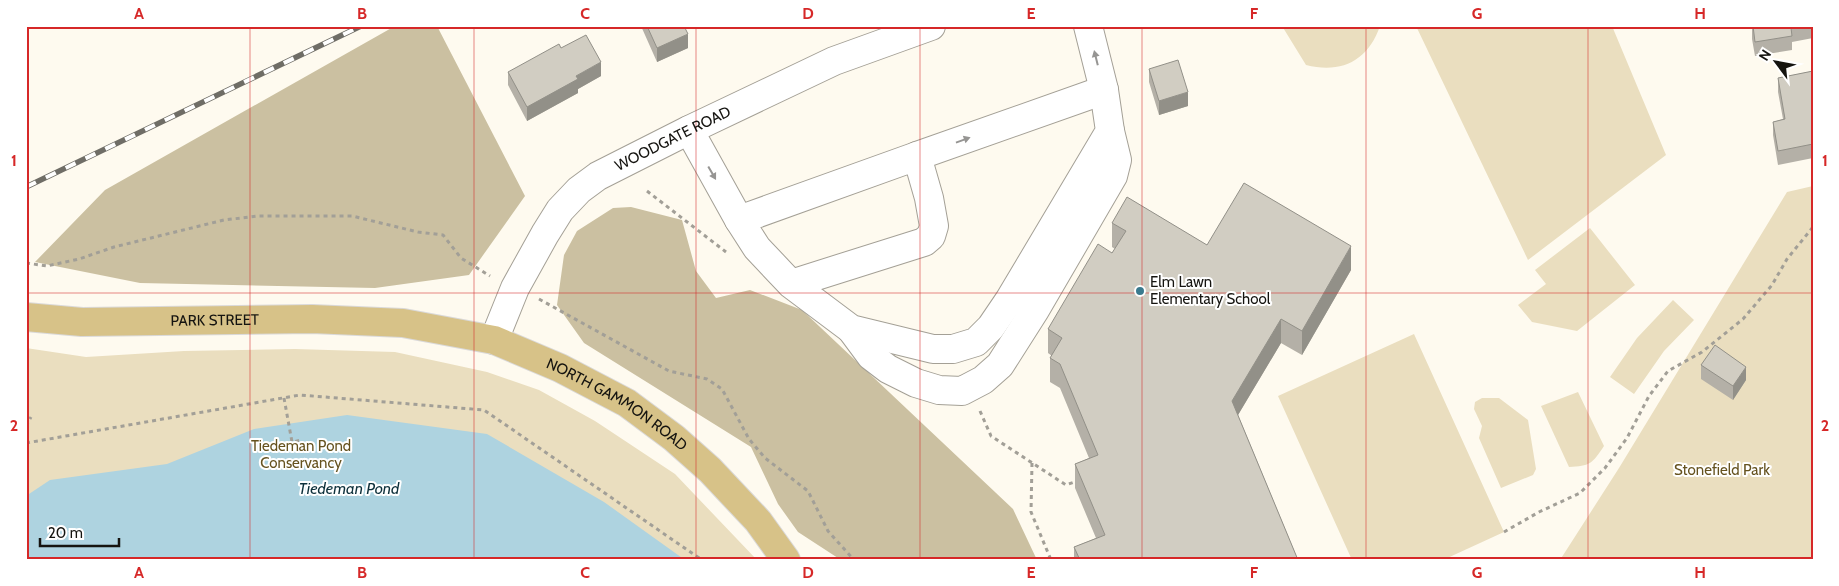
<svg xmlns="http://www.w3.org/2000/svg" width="1839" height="586" font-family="Cabin,sans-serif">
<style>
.green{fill:#eadebf}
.forest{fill:#cbc0a1}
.water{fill:#aed3e0}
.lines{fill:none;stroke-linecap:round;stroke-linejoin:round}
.minor-casing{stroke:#a4a096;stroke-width:30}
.major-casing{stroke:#dad9d9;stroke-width:30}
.path{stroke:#a29f97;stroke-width:3;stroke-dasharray:4 4;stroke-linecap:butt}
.minor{stroke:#fff;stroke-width:28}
.major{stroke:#d7c288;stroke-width:28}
.rail-casing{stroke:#6f6d66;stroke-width:5.5}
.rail{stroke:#fff;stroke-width:4;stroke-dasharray:11;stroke-linecap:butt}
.wall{fill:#b4b0a7}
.shaded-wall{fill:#929088}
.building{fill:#d1cdc2;stroke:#929088}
.oneway{fill:#969593}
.grid{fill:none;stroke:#d62828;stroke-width:1;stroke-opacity:0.55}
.poi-dot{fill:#3a7a8e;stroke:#fff;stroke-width:2}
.labels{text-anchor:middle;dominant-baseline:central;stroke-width:4;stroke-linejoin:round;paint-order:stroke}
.street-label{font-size:15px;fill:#151410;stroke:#fff}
.poi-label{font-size:15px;fill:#151410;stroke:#fff;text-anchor:start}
.park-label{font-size:15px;fill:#65521f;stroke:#fff}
.water-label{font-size:16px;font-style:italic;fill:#0d303b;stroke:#fff}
.neatline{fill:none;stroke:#d62828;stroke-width:2}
.grid-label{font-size:16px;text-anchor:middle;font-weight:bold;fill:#d62828}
</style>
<rect width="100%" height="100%" fill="#fefaef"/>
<path class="green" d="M1282 26H1380C1368 61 1341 74 1306 65Z
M1416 26H1612L1666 155 1528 260Z
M1813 186V560H1560L1619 468 1787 192Z
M1590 228 1635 285 1577 331 1532 322 1518 305 1546 284 1535 270Z
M1673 300 1694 320 1664 351 1634 394 1610 377 1637 338Z
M1414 334 1504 532 1443 560H1352L1278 396Z
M26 348 86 357 184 351 295 349 395 352 487 372 539 390 595 421 675 474 757 560H26Z
M1578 392 1604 446C1592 464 1590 466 1569 467L1541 406Z
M1482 398H1499L1528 420 1536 469 1533 475 1501 488 1479 438 1482 426 1474 409 1475 402Z"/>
<path class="forest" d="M395 26H437L525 196 469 275 375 288 140 283 35 262 105 190Z
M631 207 682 220 696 271 716 298 750 290 802 310 1013 509 1037 560H841L798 532 778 504 751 447 584 343 557 305 564 255 577 231 613 208Z"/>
<path class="water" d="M347 415 487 434 604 502 685 560H26V496L50 480 167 464 254 429Z"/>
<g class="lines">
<defs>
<g id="minor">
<path d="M689 130 739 220"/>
<path d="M917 156 1104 90"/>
<path d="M791 284 924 242 931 236 934 226 929 198 917 156 739 220 757 248 791 284 851 329 933 349H953L976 342 991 327 1010 299 1110 131 1104 90 1088 26"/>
<path d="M851 329 871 356 888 369 916 383 939 390 962 391 983 380 1000 365 1035 310 1113 176 1117 160 1110 131"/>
<path id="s1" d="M494 340 515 288 545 234 560 210 579 190 598 176 689 130 834 61 931 26"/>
</g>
<g id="major">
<path id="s2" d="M26 317 82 322 312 319 403 323 494 340 560 368 627 403 674 438 710 470 758 521 786 560"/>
</g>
</defs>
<use href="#minor" class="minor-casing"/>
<use href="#major" class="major-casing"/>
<path class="path" d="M647 191 726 252
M26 263 47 266 79 259 114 247 224 220 258 216H352L418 232 443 235 461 258 490 276
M539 299 669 371 707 379 722 389 749 439 765 458 808 491 828 531 854 560
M284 398 292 442 302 440
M980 411 991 436 1066 485 1077 481
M26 426 31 417
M26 443 300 395 484 410 702 560
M1032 463 1031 512 1051 560
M1504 532 1539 512 1580 493 1605 468 1627 438 1649 396 1668 371 1702 352 1743 319 1772 285 1787 259 1813 227"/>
<use href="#minor" class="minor"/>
<use href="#major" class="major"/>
<defs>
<path id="rail" d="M26 187 361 26"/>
</defs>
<use href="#rail" class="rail-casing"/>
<use href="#rail" class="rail"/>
</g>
<path class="wall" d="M641 26H684L688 48 657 62Z
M1752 26H1813V38L1792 42V50L1755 56 1752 39Z
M1149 69 1188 106 1159 115 1149 82Z
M1813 71V158L1778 165 1773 135V122L1783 119 1778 92V78Z
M508 72 601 76 578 89V93L527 121 508 85Z
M1112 223 1207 245 1351 270 1302 355 1281 343 1238 415 1298 560H1074V547L1096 538 1075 488V464L1089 458 1060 388 1050 382V358L1052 356 1048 353V329L1112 253 1115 249 1112 247Z
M1701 365 1746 380 1733 400 1701 379Z"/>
<path class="shaded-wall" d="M688 34V48L657 62V48Z
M601 62V76L578 89V93L527 121V107L576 76Z
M1188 92V106L1159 115V101Z
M1351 246V270L1302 355V331Z
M1281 319V343L1232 425V401Z
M1746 367V380L1733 400V386Z"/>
<path class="building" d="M647 26H684L688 34 657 48Z
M1753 26H1802L1791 28 1792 36 1755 42Z
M586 35 601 62 576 76 578 79 527 107 508 72 559 44 561 48Z
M1178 60 1188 92 1159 101 1149 69Z
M1813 71V144L1778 151 1773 122 1785 119 1778 78Z
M1244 183 1351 246 1302 331 1281 319 1232 401 1298 560H1080L1074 547 1105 535 1075 464 1098 455 1060 364 1050 358 1062 338 1048 329 1098 244 1112 253 1126 231 1112 223 1127 197 1207 245Z
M1715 345 1746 367 1733 386 1701 365Z"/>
<defs><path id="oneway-solid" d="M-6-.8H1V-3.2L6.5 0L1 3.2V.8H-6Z" transform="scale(1.25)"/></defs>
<g class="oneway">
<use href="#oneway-solid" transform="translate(1096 58) rotate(-104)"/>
<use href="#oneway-solid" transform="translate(963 140) rotate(-20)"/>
<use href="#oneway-solid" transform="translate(712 173) rotate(60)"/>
</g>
<path class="grid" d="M250 26V560M474 26V560M696 26V560M920 26V560M1142 26V560M1366 26V560M1588 26V560M26 293H1813"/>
<circle class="poi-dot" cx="1140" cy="291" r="5"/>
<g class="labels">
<g class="street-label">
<text stroke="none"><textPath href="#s1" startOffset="281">WOODGATE ROAD</textPath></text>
<text stroke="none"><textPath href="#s2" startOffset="189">PARK STREET</textPath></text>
<text stroke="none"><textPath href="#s2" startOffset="609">NORTH GAMMON ROAD</textPath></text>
</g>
<g class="poi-label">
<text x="1150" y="282">Elm Lawn<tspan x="1150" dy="17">Elementary School</tspan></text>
</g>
<g class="park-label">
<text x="301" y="446">Tiedeman Pond<tspan x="301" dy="17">Conservancy</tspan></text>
<text x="1722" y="470">Stonefield Park</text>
</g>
<g class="water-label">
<text x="349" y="488">Tiedeman Pond</text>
</g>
</g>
<rect width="1839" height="586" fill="none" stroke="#ffffff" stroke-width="55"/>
<g transform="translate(1776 62) rotate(302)" stroke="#ffffff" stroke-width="4" paint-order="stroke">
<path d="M0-4L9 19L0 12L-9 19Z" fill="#151410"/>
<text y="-8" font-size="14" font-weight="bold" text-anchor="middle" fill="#151410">N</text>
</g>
<path d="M40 538v8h79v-8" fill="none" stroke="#151410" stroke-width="2.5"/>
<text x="48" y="538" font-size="15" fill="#151410" stroke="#ffffff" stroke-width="4" paint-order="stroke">20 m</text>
<rect x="28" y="28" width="1784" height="530" class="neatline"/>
<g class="grid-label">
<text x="139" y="19">A</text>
<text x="362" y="19">B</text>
<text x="585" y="19">C</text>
<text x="808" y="19">D</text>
<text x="1031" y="19">E</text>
<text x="1254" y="19">F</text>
<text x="1477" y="19">G</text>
<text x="1700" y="19">H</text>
<text x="14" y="166">1</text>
<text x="1825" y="166">1</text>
<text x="14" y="431">2</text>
<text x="1825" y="431">2</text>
<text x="139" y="578">A</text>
<text x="362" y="578">B</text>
<text x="585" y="578">C</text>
<text x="808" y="578">D</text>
<text x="1031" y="578">E</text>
<text x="1254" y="578">F</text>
<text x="1477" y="578">G</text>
<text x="1700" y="578">H</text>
</g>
</svg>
